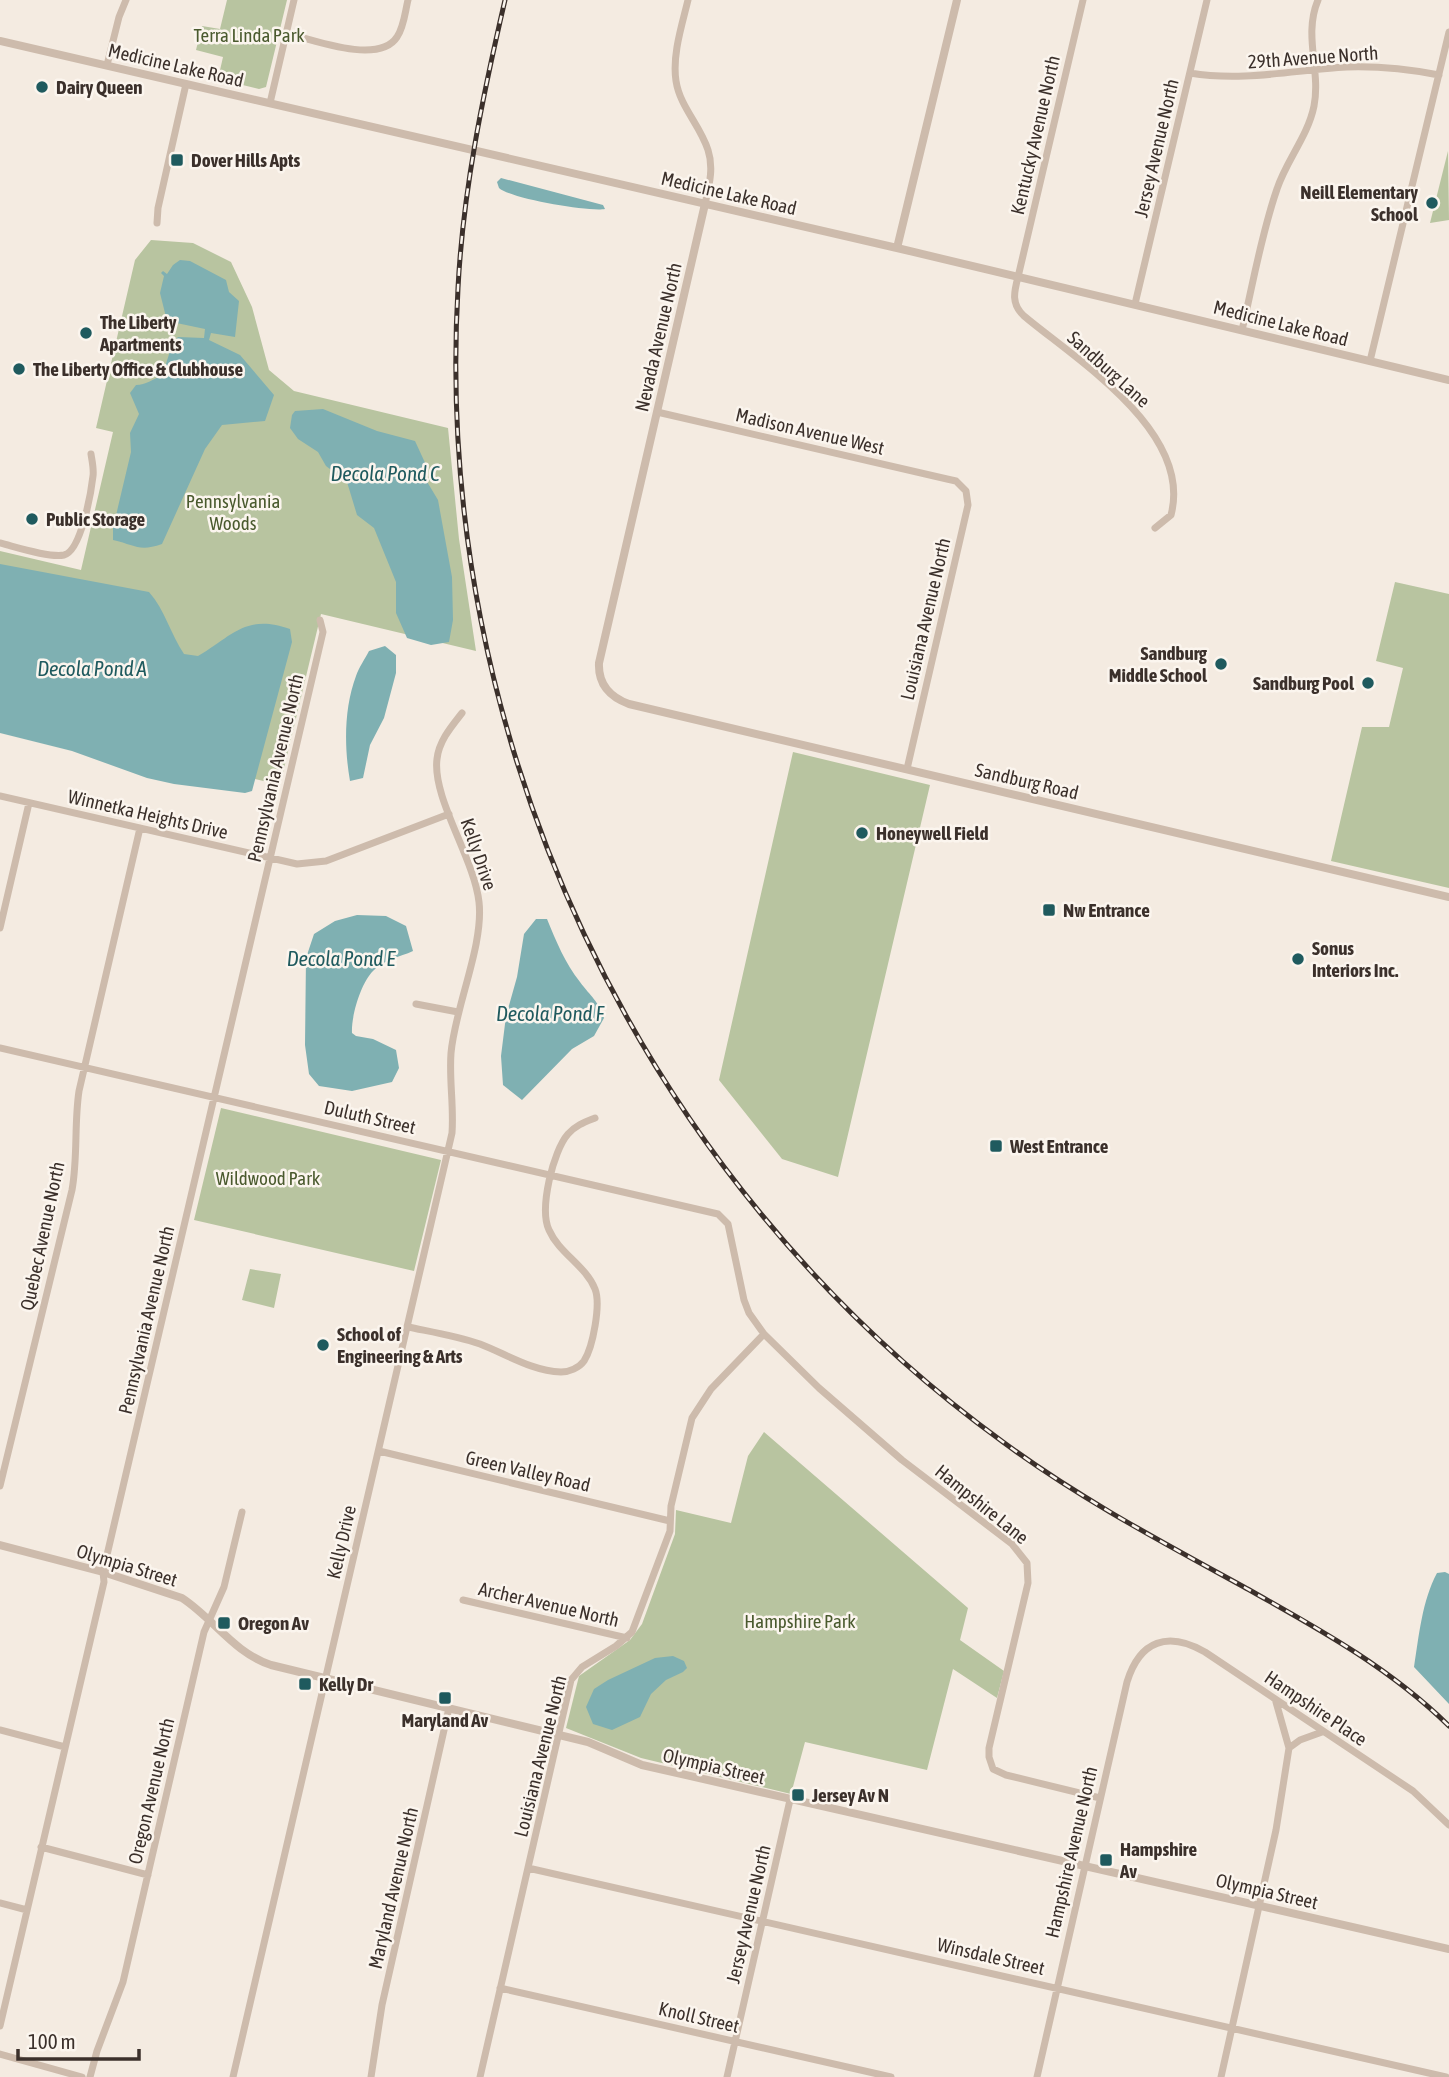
<svg xmlns="http://www.w3.org/2000/svg" width="1449" height="2077" font-family="'Asap Condensed',sans-serif">
<style>
.green{fill:#b8c4a0}
.water{fill:#7fb0b2}
.lines{fill:none;stroke-linecap:round;stroke-linejoin:round}
.minor{stroke:#cdbbac;stroke-width:7}
.tertiary{stroke:#cdbbac;stroke-width:8}
.rail-casing{stroke:#3b302b;stroke-width:5}
.rail{stroke:#fbf5ee;stroke-width:2.5;stroke-dasharray:8;stroke-linecap:butt}
.poi-dot{fill:#1f5a5e;stroke:#fbf5ee;stroke-width:2.5}
.labels{text-anchor:middle;dominant-baseline:central;stroke-width:5;stroke-linejoin:round;paint-order:stroke}
.park-label{font-size:19px;fill:#4a5a2e;stroke:#fbf5ee}
.street-label{font-size:19px;fill:#3b302b;stroke:#fbf5ee}
.poi-label{font-size:19px;font-weight:bold;fill:#3b302b;stroke:#fbf5ee;text-anchor:start}
.water-label{font-size:21px;font-style:italic;fill:#1f5a5e;stroke:#fbf5ee}
</style>
<rect width="100%" height="100%" fill="#f4ebe1"/>
<path class="green" d="M227 0H287L266 87 259 89 218 79 223 57 196 50 202 26 220 29Z
M1448 151 1449 220 1430 223Z
M151 240 193 243 231 262 252 307 269 370 294 391 448 428 459 539 476 651 321 614 280 785 0 718V551L81 570 113 432 96 428 135 260Z
M1395 582 1449 594V888L1331 861 1362 727H1389L1403 668 1376 661Z
M793 752 930 785 838 1177 782 1159 719 1080Z
M221 1108 441 1160 414 1271 194 1220Z
M250 1269 281 1274 274 1308 242 1300Z
M764 1432 968 1608 960 1640 1004 1671 997 1698 953 1669 927 1770 805 1742 791 1794 641 1758 566 1728 579 1676 630 1640 642 1624 675 1534 676 1510 731 1523 748 1456Z"/>
<path class="water" d="M501 178 603 205 605 209C589 212 511 199 499 188L497 182Z
M180 260 190 261 226 280 229 292 239 301 235 337 211 333 209 340 240 355 274 395 265 421 222 425 205 449 162 544C139 552 135 545 113 540V528L131 452 130 433 139 414 130 393 136 385C146 385 152 379 162 376L173 342 178 337 204 338 205 329 167 321 160 293 164 276 161 273 163 271 167 274 173 265Z
M323 409 377 431 415 441 427 467 426 480 438 500 452 577 453 620 449 642 431 645 407 638 396 613V582L374 528 357 515 347 482 326 466 318 452 298 439 290 428 292 415 295 411Z
M0 564 149 592C165 610 171 635 184 654L198 656C232 636 246 613 290 629L292 642 252 791 245 793 174 784 147 778 72 751 0 733Z
M385 646 396 655V673L384 718 370 745 363 778 350 781C344 747 344 708 356 676 359 667 365 659 369 651Z
M357 915 386 916 406 926 413 951C400 957 383 960 373 971 361 983 351 1016 352 1033L356 1036 373 1039 396 1050 399 1068 392 1082 352 1091 319 1086 309 1074 305 1045 306 958 314 934 335 921Z
M536 919H547C556 941 565 963 580 982 591 997 598 1000 604 1018L594 1036 572 1049 522 1100 503 1085 501 1056 506 1016 517 977 524 934Z
M1445 1572 1449 1574V1704L1414 1667C1419 1636 1422 1601 1437 1573Z
M673 1656 684 1661 687 1668 683 1672 666 1680 651 1694 640 1717 612 1730 593 1724 586 1707 594 1689 608 1680 655 1658Z"/>
<g class="lines">
<path class="minor" d="M688 0C682 25 672 55 676 81 680 107 700 125 708 150 714 168 709 186 705 204
M1083 0 1018 277C1014 292 1011 304 1024 316 1078 361 1193 432 1171 515L1155 528
M286 33C313 40 379 65 397 37 404 27 405 12 408 0
M107 65 119 17 126 0
M1190 73C1243 82 1294 70 1347 67 1378 66 1408 69 1439 75
M270 103 294 0
M157 223 158 208 186 84
M1135 304 1207 0
M1242 330C1253 284 1261 235 1277 189 1286 161 1308 136 1314 106 1321 71 1303 35 1318 0
M1370 361 1449 32
M657 412 947 479 956 481 966 491 968 505 907 769
M0 543C16 547 49 558 64 555 81 551 91 493 93 476 94 469 92 461 91 454
M0 796 297 864 326 861 449 814
M0 928 29 803
M416 1004 458 1012
M0 1048 718 1214 728 1224 744 1300 749 1313 764 1334 819 1388 902 1460 1012 1544 1027 1563 1028 1583 989 1748V1757L993 1769 1006 1775 1100 1798
M408 1327C432 1332 457 1336 480 1344 506 1354 532 1371 561 1372 569 1372 579 1368 584 1361 593 1347 601 1304 595 1289 586 1266 559 1253 549 1230 539 1209 553 1151 568 1134 576 1125 585 1122 595 1118
M379 1451 670 1521
M0 1486 72 1190C78 1157 74 1124 79 1091L140 828
M463 1600 627 1638
M0 1730 65 1747
M1289 1748 1300 1740 1322 1732
M41 1847 148 1875
M528 1868 1446 2077
M0 1903 27 1910
M500 1988 891 2077
M0 2026 104 1582 103 1572 323 632 320 620
M0 2054 82 2077
M90 2077 97 2051 123 1982 204 1632 224 1587 242 1512
M233 2077 452 1133C454 1106 449 1080 451 1053 455 1007 484 945 479 902 474 858 432 798 437 759 439 741 451 727 462 713
M371 2077 382 2005 449 1708
M480 2077 571 1680 582 1667 616 1646 632 1632 670 1531 671 1506 692 1418 711 1389 764 1334
M727 2077 790 1800
M1037 2077 1127 1682C1140 1640 1168 1631 1205 1652L1413 1791 1449 1825
M1221 2077 1276 1830 1289 1748 1276 1702"/>
<path class="tertiary" d="M0 41 897 248 1449 380
M705 204 599 663C598 684 610 697 629 704L1449 897
M897 248 957 0
M0 1545 103 1572 182 1598C214 1619 234 1653 271 1665L588 1742 642 1765 1449 1949"/>
<defs>
<path id="rail" d="M505 0C483 95 463 190 458 288 432 737 639 1178 1003 1442 1079 1498 1162 1542 1244 1587 1317 1628 1389 1667 1449 1726"/>
</defs>
<use href="#rail" class="rail-casing"/>
<use href="#rail" class="rail"/>
</g>
<g class="poi-dot">
<circle cx="42" cy="87" r="7"/>
<rect x="170" y="153" width="14" height="14" rx="3.5"/>
<circle cx="1432" cy="203" r="7"/>
<circle cx="86" cy="333" r="7"/>
<circle cx="19" cy="369" r="7"/>
<circle cx="32" cy="519" r="7"/>
<circle cx="1221" cy="664" r="7"/>
<circle cx="1368" cy="683" r="7"/>
<circle cx="862" cy="833" r="7"/>
<rect x="1042" y="903" width="14" height="14" rx="3.5"/>
<circle cx="1298" cy="959" r="7"/>
<rect x="989" y="1139" width="14" height="14" rx="3.5"/>
<circle cx="323" cy="1345" r="7"/>
<rect x="217" y="1616" width="14" height="14" rx="3.5"/>
<rect x="298" y="1677" width="14" height="14" rx="3.5"/>
<rect x="438" y="1691" width="14" height="14" rx="3.5"/>
<rect x="791" y="1788" width="14" height="14" rx="3.5"/>
<rect x="1099" y="1853" width="14" height="14" rx="3.5"/>
</g>
<g class="labels">
<g class="park-label">
<text x="249" y="35">Terra Linda Park</text>
<text x="233" y="501">Pennsylvania<tspan x="233" dy="22">Woods</tspan></text>
<text x="268" y="1178">Wildwood Park</text>
<text x="800" y="1621">Hampshire Park</text>
</g>
<g class="street-label">
<text transform="translate(1313 57) rotate(-4)">29th Avenue North</text>
<text transform="translate(176 65) rotate(13)">Medicine Lake Road</text>
<text transform="translate(1035 135) rotate(-77)">Kentucky Avenue North</text>
<text transform="translate(1156 148) rotate(-77)">Jersey Avenue North</text>
<text transform="translate(729 193) rotate(13)">Medicine Lake Road</text>
<text transform="translate(1281 323) rotate(14)">Medicine Lake Road</text>
<text transform="translate(658 337) rotate(-77)">Nevada Avenue North</text>
<text transform="translate(1109 369) rotate(42)">Sandburg Lane</text>
<text transform="translate(810 431) rotate(13)">Madison Avenue West</text>
<text transform="translate(925 619) rotate(-77)">Louisiana Avenue North</text>
<text transform="translate(275 768) rotate(-77)">Pennsylvania Avenue North</text>
<text transform="translate(1027 781) rotate(13)">Sandburg Road</text>
<text transform="translate(148 814) rotate(13)">Winnetka Heights Drive</text>
<text transform="translate(479 854) rotate(71)">Kelly Drive</text>
<text transform="translate(370 1117) rotate(13)">Duluth Street</text>
<text transform="translate(42 1236) rotate(-78)">Quebec Avenue North</text>
<text transform="translate(146 1320) rotate(-77)">Pennsylvania Avenue North</text>
<text transform="translate(528 1471) rotate(13)">Green Valley Road</text>
<text transform="translate(982 1504) rotate(39)">Hampshire Lane</text>
<text transform="translate(341 1542) rotate(-77)">Kelly Drive</text>
<text transform="translate(127 1565) rotate(17)">Olympia Street</text>
<text transform="translate(549 1604) rotate(13)">Archer Avenue North</text>
<text transform="translate(1316 1708) rotate(34)">Hampshire Place</text>
<text transform="translate(540 1756) rotate(-76)">Louisiana Avenue North</text>
<text transform="translate(714 1766) rotate(13)">Olympia Street</text>
<text transform="translate(151 1791) rotate(-77)">Oregon Avenue North</text>
<text transform="translate(1071 1852) rotate(-77)">Hampshire Avenue North</text>
<text transform="translate(393 1888) rotate(-77)">Maryland Avenue North</text>
<text transform="translate(1267 1891) rotate(13)">Olympia Street</text>
<text transform="translate(748 1914) rotate(-77)">Jersey Avenue North</text>
<text transform="translate(991 1956) rotate(13)">Winsdale Street</text>
<text transform="translate(699 2017) rotate(13)">Knoll Street</text>
</g>
<g class="poi-label">
<text x="56" y="87">Dairy Queen</text>
<text x="191" y="160">Dover Hills Apts</text>
<text x="1418" y="192" text-anchor="end">Neill Elementary<tspan x="1418" dy="22">School</tspan></text>
<text x="100" y="322">The Liberty<tspan x="100" dy="22">Apartments</tspan></text>
<text x="33" y="369">The Liberty Office &amp; Clubhouse</text>
<text x="46" y="519">Public Storage</text>
<text x="1207" y="653" text-anchor="end">Sandburg<tspan x="1207" dy="22">Middle School</tspan></text>
<text x="1354" y="683" text-anchor="end">Sandburg Pool</text>
<text x="876" y="833">Honeywell Field</text>
<text x="1063" y="910">Nw Entrance</text>
<text x="1312" y="948">Sonus<tspan x="1312" dy="22">Interiors Inc.</tspan></text>
<text x="1010" y="1146">West Entrance</text>
<text x="337" y="1334">School of<tspan x="337" dy="22">Engineering &amp; Arts</tspan></text>
<text x="238" y="1623">Oregon Av</text>
<text x="319" y="1684">Kelly Dr</text>
<text x="445" y="1720" text-anchor="middle">Maryland Av</text>
<text x="812" y="1795">Jersey Av N</text>
<text x="1120" y="1849">Hampshire<tspan x="1120" dy="22">Av</tspan></text>
</g>
<g class="water-label">
<text x="385" y="473">Decola Pond C</text>
<text x="92" y="668">Decola Pond A</text>
<text x="341" y="958">Decola Pond E</text>
<text x="550" y="1013">Decola Pond F</text>
</g>
</g>
<path d="M18 2049v10h121v-10" fill="none" stroke="#3b302b" stroke-width="3.5"/>
<text x="28" y="2049" font-size="21" fill="#3b302b" stroke="#fbf5ee" stroke-width="5" paint-order="stroke">100 m</text>
</svg>
